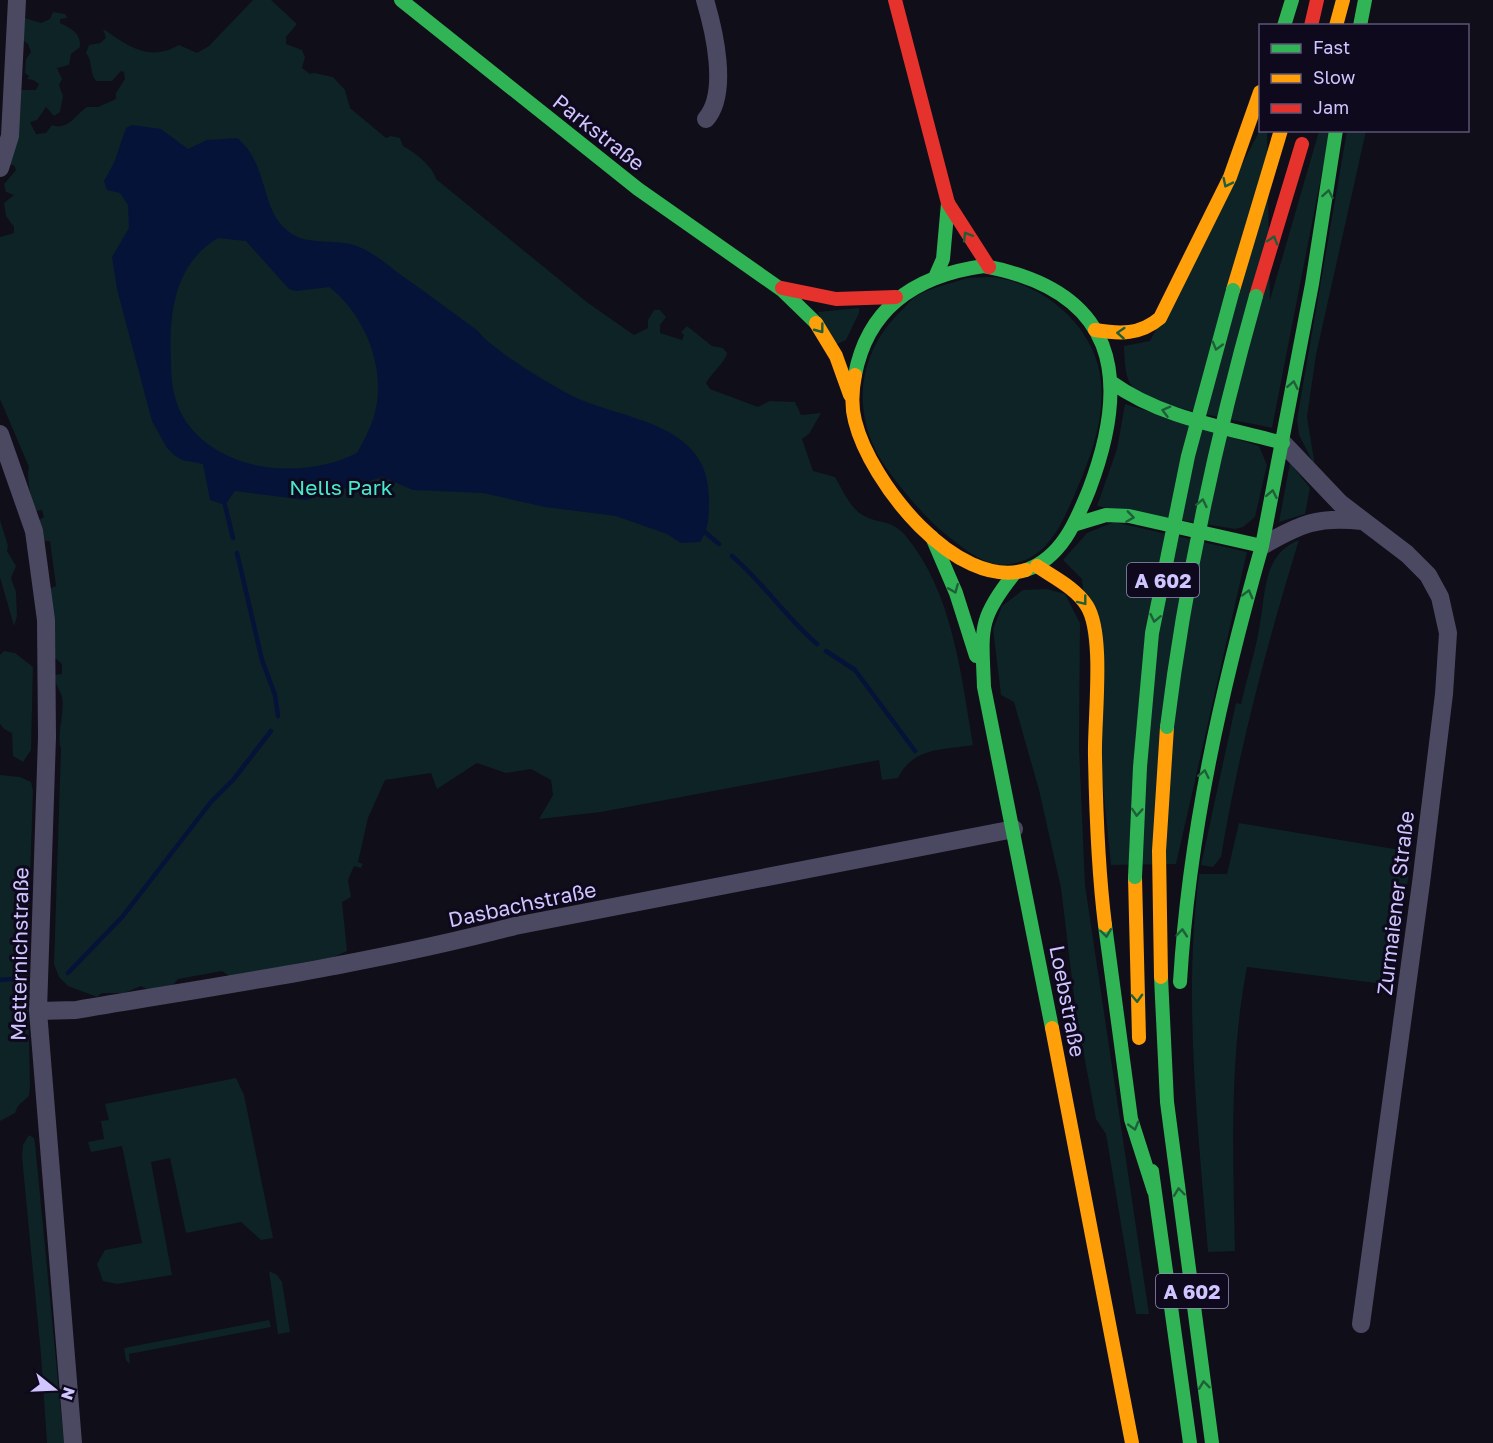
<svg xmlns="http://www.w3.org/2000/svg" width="1493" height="1443" font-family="'Golos Text',sans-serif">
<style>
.green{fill:#0d2325}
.water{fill:#051338;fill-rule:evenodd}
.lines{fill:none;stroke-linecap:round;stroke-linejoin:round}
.stream{stroke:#051338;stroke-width:4.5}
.street{stroke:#4b4862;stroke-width:18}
.fast{stroke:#30b455;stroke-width:14}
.slow{stroke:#ff9f0a;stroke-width:14}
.jam{stroke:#e5322d;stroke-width:14}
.fast-bridge{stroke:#30b455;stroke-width:14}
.oneway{stroke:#1f5e39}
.labels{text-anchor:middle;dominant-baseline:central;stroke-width:6;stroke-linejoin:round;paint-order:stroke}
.shield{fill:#0e091d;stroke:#968dbb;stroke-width:1.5}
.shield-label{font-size:20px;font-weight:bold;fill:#d0c5ff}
.street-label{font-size:21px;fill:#d0c5ff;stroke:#0e091d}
.park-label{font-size:21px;fill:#47e9cc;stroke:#0e091d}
</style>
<rect width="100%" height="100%" fill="#100e18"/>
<path class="green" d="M253 0H271L297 24 286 37V44L302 50 305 57 302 68 310 74 314 73 333 77 345 90 350 108 386 138 391 136 400 138 403 146C414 152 433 166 436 179L588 303 634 335 648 328V320L654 310H660L666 317 660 325V333L682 340 684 335 681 332 687 326 712 346 723 348 727 353C726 361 711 374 706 383L710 389 758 407 770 401 795 402 801 415 821 413 809 434 802 439 813 471 835 477C842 489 850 507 861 514 877 525 890 518 905 535 953 592 961 675 973 745 943 750 913 747 898 778L882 780 879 760 601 812 539 819 553 795 551 780 531 769 506 773 477 763 437 789 431 773 385 780 368 818 358 862 363 864 361 868 354 866 348 880 351 897 342 902 347 951 334 957 294 964 235 980 222 971 178 979 171 987 147 989 141 986 124 993H102L97 997 68 986 59 977 54 964 61 749C56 733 65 716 62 697 60 689 55 687 55 675L62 674V664L55 658 48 589 56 586 50 541H43L39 520 44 517 42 510 36 511C31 499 26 478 29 467L0 399V237L14 233V227L6 216 4 203 14 195 6 192 4 184 16 170 14 165H10L20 90H36L39 84 33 80 27 79 29 76 25 73 26 59 31 52 28 44 22 40 25 18 41 23 50 19 53 12 65 14 67 18 60 19V23C72 29 81 33 80 47L71 54 69 65 57 68 62 79 59 85 63 96 60 112 54 116 46 107 37 120 30 122 36 134 46 133 52 125C68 131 75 115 87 107H98L116 99V93L125 79 124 72 121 71 112 81H96C89 72 93 61 86 53L89 45 100 43 106 38 103 29C130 47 149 62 179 45L197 53 209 46Z
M1260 130 1267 131 1270 300 1319 131H1330L1272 428C1243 421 1150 407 1133 387 1124 378 1125 359 1124 346L1150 341Z
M1347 131H1366L1316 355 1307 417 1315 466 1299 435 1297 419Z
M967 278C977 278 989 276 999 278 1048 287 1096 329 1101 381 1105 420 1090 459 1075 494 1061 525 1048 558 1011 564 986 569 962 547 944 533 925 518 885 471 875 449 851 399 863 346 903 309 908 304 913 297 920 294 934 287 952 283 967 278Z
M859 308V313L846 340 835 345 818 312Z
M1125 404 1259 446 1267 465 1255 517 1243 527 1235 529 1097 506 1117 449Z
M1290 463 1310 488 1305 514 1279 522Z
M0 520 8 546 7 551 16 566 11 578 16 592 17 616 14 626 0 577Z
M1114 522 1247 552 1176 864 1111 865 1082 579 1063 560 1087 533Z
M1299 540C1267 644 1239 749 1221 857L1213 867 1201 865 1236 703 1241 704C1247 677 1256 650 1260 623 1266 591 1263 554 1299 540Z
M1047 589 1065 594 1080 623 1079 747 1085 885 1149 1314H1136L1106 1134 1096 1119 1076 1013 1061 888 1039 790 1014 702 1001 695 993 629 1002 606 1023 590Z
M4 651 15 653 33 667 31 750 23 762 13 756 12 733 4 729 0 724V655Z
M0 775 20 777 31 782 33 791 27 962 30 1085 29 1096 18 1106 15 1113 0 1121Z
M1239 823 1412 852 1392 985 1247 967C1229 1060 1233 1156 1235 1251L1208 1252C1198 1127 1183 999 1199 874H1227Z
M236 1078 244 1095 273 1238 261 1240 241 1222 186 1233 170 1158 151 1162 172 1275 117 1284 103 1281 97 1264 105 1250 142 1243 122 1146 91 1152 88 1142 104 1139 101 1121 109 1120 105 1104Z
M29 1135 34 1138 35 1143 64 1443H47L41 1355 22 1157 23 1145Z
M269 1271 277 1275 282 1282 290 1332 278 1334Z
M269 1320 271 1327 129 1354 130 1364 126 1360 124 1348Z"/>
<path class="water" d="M132 125 161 129 188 149 207 140 237 138C270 164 259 214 292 234 311 246 339 238 359 247 374 253 388 265 401 275 427 293 452 312 478 331 489 348 558 390 579 399 630 421 709 424 709 499 709 515 709 529 700 542L681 543 667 534 616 516 545 507 483 493 413 490 383 477 306 500 235 491 225 505 210 500 203 464 182 460 174 455 167 448 152 421 117 289 112 257 129 228 128 205 120 193 107 190 104 181 114 163 126 128ZM218 238 246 241 289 289 296 291 329 287C362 312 383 360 377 402 375 420 366 437 357 453 304 480 223 473 187 423 174 405 171 383 171 362 169 315 173 265 218 238Z"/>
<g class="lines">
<path class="stream" d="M225 505 233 538
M706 533 719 544
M237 553 262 660 275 695 278 716
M732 556C764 583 786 618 817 644
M826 651 855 670 915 751
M68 973 123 916 211 802 233 780 271 731
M0 980 23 978"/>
<path class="street" d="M705 0C714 30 729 93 706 119
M0 168 10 136 17 0
M0 434 34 531 46 620 47 737 38 1011 73 1443
M1283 443 1340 503 1407 554 1428 575 1440 597 1448 633 1444 694 1421 883 1361 1324
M1262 546C1300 524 1318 516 1362 521
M38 1011 76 1010C223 985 370 964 515 926L1014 829"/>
<path class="fast" d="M401 0 638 189 782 290 816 323
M1284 26 1292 0
M1360 26 1365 0
M984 266C1117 291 1132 377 1089 490 1076 522 1061 558 1026 570
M936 275 943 259 948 203
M855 375C868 306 918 275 984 266
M1111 382C1161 418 1224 427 1283 443
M1073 525 1106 515 1129 516 1262 546
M932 537 956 593 976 656
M1262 546 1312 284 1336 130
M1014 574C977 620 982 630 984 687L1052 1028
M1105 925 1131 1119 1154 1191
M1161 977 1167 1102 1212 1443
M1180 982C1189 833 1221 690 1262 546
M1152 1171 1190 1443"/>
<path class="slow" d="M1336 26 1343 0
M1233 290 1281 130
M816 323 836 356 850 395
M1095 330C1120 334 1140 335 1160 318L1230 177 1260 92
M855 375C852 390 851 406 855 421 870 482 956 591 1026 570
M1037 566C1053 577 1076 588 1087 606 1105 635 1094 719 1095 756 1096 812 1098 869 1105 925
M1135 877 1139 1038
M1161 977 1159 851 1167 727
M1052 1028 1132 1443"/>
<path class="jam" d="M895 0 948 203 989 267
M1311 26 1317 0
M782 288 836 299 896 297
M1256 296 1302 144"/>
<path class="fast-bridge" d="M1167 727C1185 581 1216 438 1256 296
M1135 877 1140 767 1152 633 1188 456 1233 290"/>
</g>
<defs><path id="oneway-chevron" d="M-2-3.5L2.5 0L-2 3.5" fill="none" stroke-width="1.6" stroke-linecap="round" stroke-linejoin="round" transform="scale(1.5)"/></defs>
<g class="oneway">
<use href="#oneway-chevron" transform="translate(1227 183) rotate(116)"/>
<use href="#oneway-chevron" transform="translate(1328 194) rotate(-80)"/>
<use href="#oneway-chevron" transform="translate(967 236) rotate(-121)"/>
<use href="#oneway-chevron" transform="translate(1273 240) rotate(-73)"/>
<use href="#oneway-chevron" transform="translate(820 329) rotate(53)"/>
<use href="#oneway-chevron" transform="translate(1121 333) rotate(-176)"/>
<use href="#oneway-chevron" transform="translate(1217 346) rotate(106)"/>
<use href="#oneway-chevron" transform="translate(1293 385) rotate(-79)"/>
<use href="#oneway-chevron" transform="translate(1166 411) rotate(-165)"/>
<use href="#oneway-chevron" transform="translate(1272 494) rotate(-79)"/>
<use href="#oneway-chevron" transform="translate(1202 503) rotate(-78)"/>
<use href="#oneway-chevron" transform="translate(1130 517) rotate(8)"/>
<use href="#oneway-chevron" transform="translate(954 589) rotate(68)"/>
<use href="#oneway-chevron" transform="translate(1248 594) rotate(-75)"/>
<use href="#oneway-chevron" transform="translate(1083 601) rotate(52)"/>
<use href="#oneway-chevron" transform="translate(1155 618) rotate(102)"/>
<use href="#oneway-chevron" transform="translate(1204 774) rotate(-78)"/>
<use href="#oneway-chevron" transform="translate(1137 812) rotate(94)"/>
<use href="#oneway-chevron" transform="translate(1106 933) rotate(82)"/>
<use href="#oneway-chevron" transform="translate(1182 933) rotate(-85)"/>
<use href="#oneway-chevron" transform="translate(1137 998) rotate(88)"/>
<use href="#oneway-chevron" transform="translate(1134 1126) rotate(74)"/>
<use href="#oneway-chevron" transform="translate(1179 1192) rotate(-97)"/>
<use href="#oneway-chevron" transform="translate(1204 1385) rotate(-97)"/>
</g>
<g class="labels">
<g class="shield">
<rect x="1127" y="563" width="72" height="34" rx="4.5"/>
<rect x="1156" y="1274" width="72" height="34" rx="4.5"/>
</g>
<g class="shield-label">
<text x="1163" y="580">A 602</text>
<text x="1192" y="1291">A 602</text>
</g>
<g class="street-label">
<text transform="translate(599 132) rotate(38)">Parkstraße</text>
<text transform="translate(1395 903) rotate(-83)">Zurmaiener Straße</text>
<text transform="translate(522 904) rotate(-12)">Dasbachstraße</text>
<text transform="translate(19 954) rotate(-89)">Metternichstraße</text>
<text transform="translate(1068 1001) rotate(79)">Loebstraße</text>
</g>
<g class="park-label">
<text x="341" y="487">Nells Park</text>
</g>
</g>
<rect x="1259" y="24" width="210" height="108" fill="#0e091d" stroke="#5c5477" stroke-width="1.5"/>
<rect x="1271" y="44" width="30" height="9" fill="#30b455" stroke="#5c5477" stroke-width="1.5"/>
<text x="1313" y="54" font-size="18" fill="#d0c5ff">Fast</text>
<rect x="1271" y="74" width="30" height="9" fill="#ff9f0a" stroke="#5c5477" stroke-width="1.5"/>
<text x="1313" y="84" font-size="18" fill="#d0c5ff">Slow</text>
<rect x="1271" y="104" width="30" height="9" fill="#e5322d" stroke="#5c5477" stroke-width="1.5"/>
<text x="1313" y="114" font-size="18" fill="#d0c5ff">Jam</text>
<g transform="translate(54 1389) rotate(108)" stroke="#0e091d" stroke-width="4.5" paint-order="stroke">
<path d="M0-4.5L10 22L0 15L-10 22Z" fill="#d0c5ff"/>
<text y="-9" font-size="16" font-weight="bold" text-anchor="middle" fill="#d0c5ff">N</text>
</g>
</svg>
